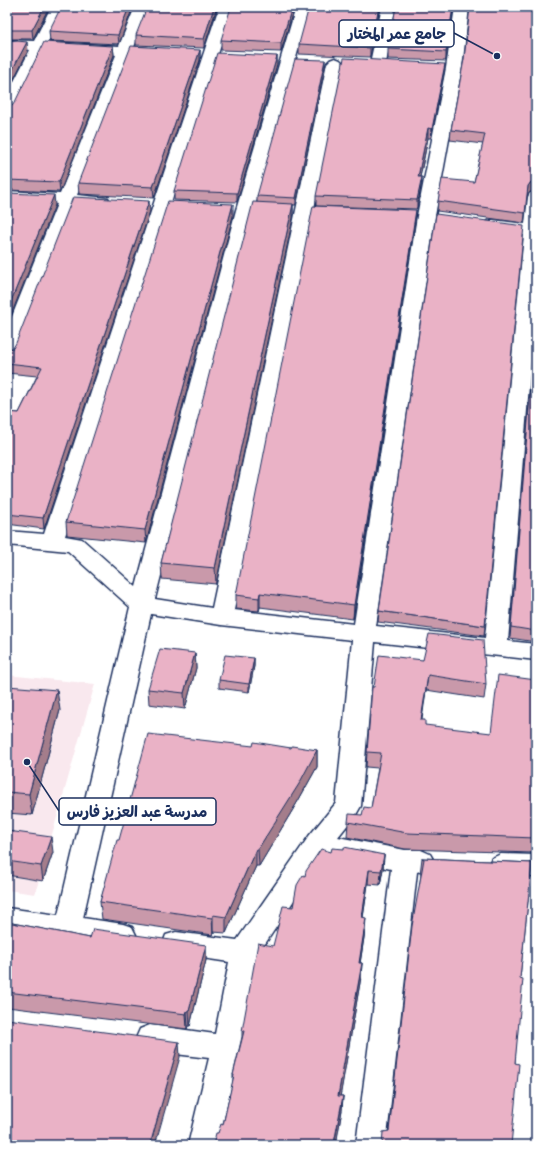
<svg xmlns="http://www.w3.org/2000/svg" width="543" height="1152" font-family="Pangolin,'Playpen Sans Arabic',sans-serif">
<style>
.built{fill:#f9e8ee}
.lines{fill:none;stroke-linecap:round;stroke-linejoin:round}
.minor-casing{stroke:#1b2f5e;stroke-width:3}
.minor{fill:#fff;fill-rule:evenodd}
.wall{fill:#c999aa;stroke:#1b2f5e}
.shaded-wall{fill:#a47d8b;stroke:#1b2f5e}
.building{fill:#eab2c6;stroke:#1b2f5e}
.leader{fill:none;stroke:#1b2f5e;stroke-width:1.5}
.callout-dot{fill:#1b2f5e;stroke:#fff;stroke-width:1.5}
.callout{fill:#fff;stroke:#1b2f5e;stroke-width:1.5}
.callout-label{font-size:15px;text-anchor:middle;font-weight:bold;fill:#1b2f5e}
</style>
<rect width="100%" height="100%" fill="#fff"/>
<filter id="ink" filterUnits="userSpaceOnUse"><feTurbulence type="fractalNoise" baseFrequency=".025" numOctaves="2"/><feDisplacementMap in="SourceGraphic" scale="8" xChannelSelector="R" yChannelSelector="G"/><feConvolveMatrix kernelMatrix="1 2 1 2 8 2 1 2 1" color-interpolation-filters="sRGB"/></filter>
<g filter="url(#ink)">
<path class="built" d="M7 675 95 684 35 894 7 890Z"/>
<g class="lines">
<defs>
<path id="minor" d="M51 7H65L48 42 119 46 135 7H149L134 47 164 50 166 53 164 56 159 57 130 56 77 195 108 198 110 202 108 206 102 207 73 205 16 353 14 357 7 359V329L57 204 7 201V191L60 194 116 55 44 51 15 111 13 114 7 116V95L30 50 7 48V40L34 41Z
M219 7H233L65 536 82 539 136 587 236 210 296 7H310L254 210 155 599 212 608 327 63 330 60 335 58 340 60 343 63 234 610 354 624 417 216 446 68 455 7H469L462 68 435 216 376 626 485 638 524 235 487 229 484 225 487 221 493 220 525 224 528 197 530 193 536 192V300L508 641 536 644V660L375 642 361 806 357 813 338 837 405 850H421L430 854 434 861 430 868 417 872 386 1145H356L391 869 324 855 257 956 240 1048 218 1145H188L209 1058 150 1051 140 1047 136 1038 140 1029 150 1025 215 1034 229 962 176 954 166 951 163 943 166 935 176 932 237 940 309 836 336 803 352 640 221 625 151 614 83 918 123 924 132 927 136 935 132 943 123 946 7 930V908L58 915 130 607 68 551 7 545V531L44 534Z
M382 7H396L386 63 383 66 378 68 373 66 370 63Z
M501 854 536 855V877L501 876 492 872 488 865 492 858Z"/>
</defs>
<use href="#minor" class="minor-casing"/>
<use href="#minor" class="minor"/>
</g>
<path class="wall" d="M7 7H49L33 39H7Z
M133 7 119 44 50 41 49 31Z
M217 7 204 48 136 45V35Z
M294 7 281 52 221 50V40Z
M380 7 370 57 299 54V44Z
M396 7H453L446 61 388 59V49Z
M536 7V191L530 192 527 196 524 223 437 211 438 201 474 182 483 144 450 140 451 130 464 59Z
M113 46 114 55 60 192 7 190V107L12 106Z
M200 50V60L154 198 79 194 78 183Z
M277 56V64L237 202 174 200V191Z
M325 67 296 205H293V218L216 584 162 579 161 563 257 202V196Z
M444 73 431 138H428L420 177 421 187 417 209 316 206V196Z
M150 211 44 529 7 524V412L19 413 37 376 7 373V349L13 348Z
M233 216 146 543 67 535 66 522Z
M415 222 353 619 260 607 259 611 236 609V595Z
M536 318V642L510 638Z
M379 611 485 626 484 636 378 622Z
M195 653 196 668 185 709 149 704 148 689Z
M254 658V666L249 692 219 688V680Z
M423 660 486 684 484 699 426 690 422 720 425 725 535 838 532 853 405 849 347 837 348 822 362 815 371 808 378 768 366 767 367 752 374 687Z
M7 686 60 710 32 815 7 813Z
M253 746 317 750V767L298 801 259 866H256L226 933 213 932V935L102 919 100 902 119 840Z
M7 833 53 852 43 881 7 875Z
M331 852 384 855 383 869 380 885 368 884 363 917 365 931 360 963H362L361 977 340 1096H343L342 1110 336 1143 218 1133 223 1125 233 1082V1075L242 1037V1031L273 946 293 907 305 876Z
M422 858 532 863 520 978 515 1063 389 1131 421 874H420Z
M7 922 90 938 206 945V960L190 1026H188L187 1029 7 1007Z"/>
<path class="shaded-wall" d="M44 7H49L33 39 32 30Z
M129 7H133L119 44 118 35Z
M214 7H217L204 48V39Z
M292 7H294L281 52V43Z
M379 7H380L370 57V48Z
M453 7 446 61V52Z
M27 42 28 51 7 92V80Z
M113 46 114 55 60 192 59 182Z
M200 50V60L154 198 153 187Z
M277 56V64L237 202V193Z
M325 60V67L296 205V198Z
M445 64 444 73 431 138 432 129Z
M428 128V138L418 187V177Z
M422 177 421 187 417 209V200Z
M536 181V191L530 192 527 196 528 186 531 182Z
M54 195 55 205 7 325V311Z
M149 201 150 211 44 529 43 518Z
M233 204V216L146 543 145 530Z
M293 204V218L216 584 215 568Z
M416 210 415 222 353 619 354 605Z
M260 593V607L259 611V598Z
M195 653 196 668 185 709 184 693Z
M254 658V666L249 692V684Z
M428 675 426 690 419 735 421 720Z
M57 690 60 710 32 815 29 794Z
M317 750V767L298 801 259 866 258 849Z
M51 837 53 852 43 881 41 866Z
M256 849V866L226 933V917Z
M384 855 383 869 380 885 381 871Z
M369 870 368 884 361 931 362 917Z
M213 915V935L212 918Z
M366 918 365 931 358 977 359 963Z
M206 945V960L190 1026 189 1011Z
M362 963 361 977 338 1109V1096Z
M187 1011 188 1026 187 1029 186 1014Z
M179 1042 180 1057 155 1145H150Z
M343 1096 342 1110 336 1145H334Z"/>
<path class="building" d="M7 7H44L32 30H7Z
M61 7H129L118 35 49 31Z
M147 7H214L204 39 136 35Z
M231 7H292L281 43 221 40Z
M309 7H379L370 48 299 44Z
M396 7H453L446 52 388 49Z
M470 7H536V181L531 182 528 186 525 213 438 201 442 179 474 182 485 134 451 130 464 59Z
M7 40 27 42 7 80Z
M44 42 113 46 59 182 7 180V107L12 106 15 102Z
M131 46 200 50 153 187 78 183Z
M217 53 277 56 237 193 174 191Z
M344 58 445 64 432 129 428 128 418 177H422L417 200 316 196Z
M295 59 325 60 296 198 257 196Z
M7 193 54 195 7 311Z
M73 197 149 201 43 518 7 514V412L19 413 42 367 7 363V349L13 348 16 343Z
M168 201 233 204 145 530 66 522Z
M253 202 293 204 215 568 161 563Z
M313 206 416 210 354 605 260 593 259 598 236 595Z
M436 214 524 226 485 626 379 611Z
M536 325V631L511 627Z
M429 634 483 640 486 684 428 675 421 720H425V725L491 733 498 675 536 680V828L535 838 407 833 348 822 349 814 362 815 364 807 371 808 381 753 367 752 372 687H374L379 655 423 660Z
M160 649 195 653 184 693 148 689Z
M225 655 254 658 249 684 219 680Z
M7 686 57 690 29 794 7 792Z
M148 734 253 746 254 742 291 748 292 746 317 750 299 784 258 849H256L226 917 213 915 212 918 100 902 117 840H119Z
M8 831 51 837 41 866 7 861V833Z
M344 847 384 855 381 871 369 870 362 917 366 918 359 963H362L338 1096H343L334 1143 340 1144V1145H213L216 1133H218L221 1124 223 1125 234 1075H233L244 1031H242L258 943 273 946 283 906 293 907 297 885 303 875 305 876 306 871 321 849 331 852 332 848 344 849Z
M422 858 532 863 520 978 523 979 515 1063 519 1064 511 1145H382L383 1132 389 1131 412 926 424 859Z
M7 922 90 938 93 929 206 945 189 1011H187L186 1014 7 992Z
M7 1019 179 1042 150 1145H7Z"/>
</g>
<path class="leader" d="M497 56L454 33M27 762L59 811"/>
<g class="callout-dot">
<circle cx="497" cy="56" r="4"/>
<circle cx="27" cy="762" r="4"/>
</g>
<g class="callout">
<rect x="339" y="20" width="115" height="27" rx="4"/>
<rect x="59" y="798" width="157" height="27" rx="4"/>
</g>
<g class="callout-label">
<text x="397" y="39">جامع عمر المختار</text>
<text x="137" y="817">مدرسة عبد العزيز فارس</text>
</g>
<rect width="543" height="1152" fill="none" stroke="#fff" stroke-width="24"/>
<rect x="12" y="12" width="519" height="1128" fill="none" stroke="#1b2f5e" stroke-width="1.5" filter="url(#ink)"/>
</svg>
